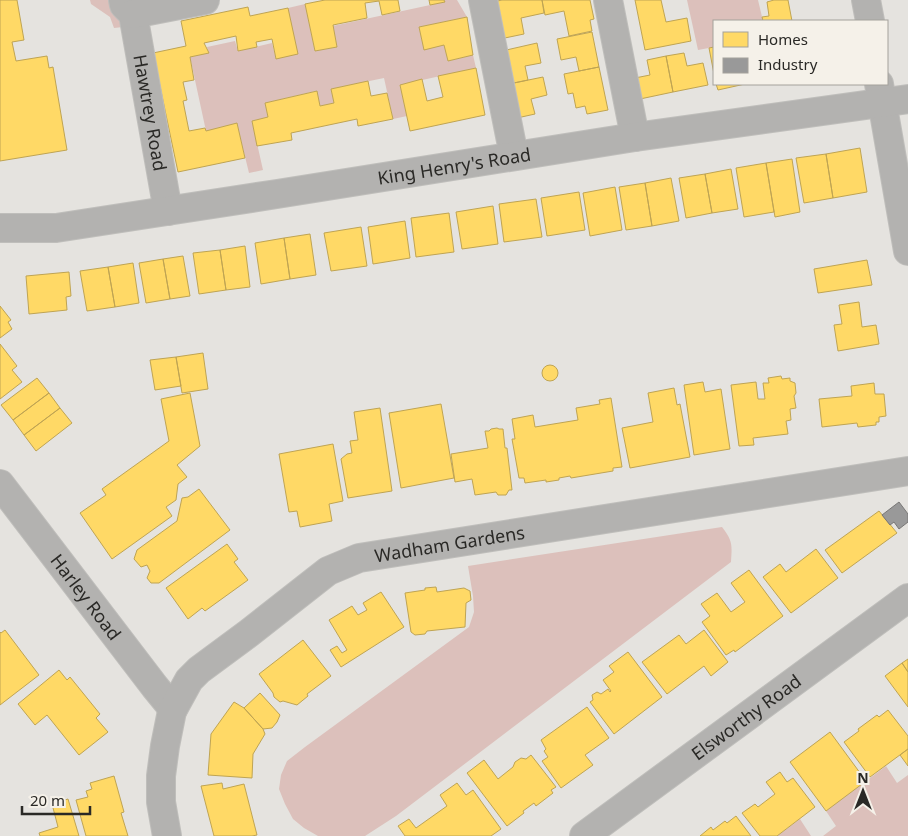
<svg xmlns="http://www.w3.org/2000/svg" width="908" height="836" font-family="'Noto Sans',sans-serif">
<style>
.green{fill:#dcc0bb}
.homes{fill:#ffd966;stroke:#bfa453}
.industry{fill:#999;stroke:#787776}
.lines{fill:none;stroke-linecap:round;stroke-linejoin:round}
.minor-casing{stroke:#bfbebb;stroke-width:30}
.minor{stroke:#b3b2b0;stroke-width:28}
.labels{text-anchor:middle;dominant-baseline:central;stroke-width:5;stroke-linejoin:round;paint-order:stroke}
.street-label{font-size:18px;fill:#2a2926;stroke:#f5f1e9}
</style>
<rect width="100%" height="100%" fill="#e5e3df"/>
<path class="green" d="M90 0H117L123 27 114 28 110 17 91 4Z
M444 0H457L467 17 419 27 424 49 444 45 448 61 473 55 476 68 400 85 407 116 393 119 384 78 331 89 334 103 320 106 316 91 265 103 268 117 252 121 263 170 249 173 237 124 206 131 190 57 208 53 207 47 235 41 238 51 272 43 276 59 288 8 305 4 315 51 337 47 333 26 444 2Z
M687 0H758L763 21H714V47L698 50Z
M722 527C733 541 732 545 731 562L396 816 365 836H318L304 828 293 819 285 804 279 789 281 775 287 761 305 747 469 627 474 612 473 596 468 566Z
M886 766 897 783 908 775V836H823L836 826 826 811Z
M800 819 811 836H777Z"/>
<path class="homes" d="M0 0H17L24 40 12 42 16 61 47 56 49 68 53 67 67 150 0 161Z
M325 0H398L400 11 382 15 379 1 365 3 367 18 333 25 337 47 315 51 305 4Z
M429 0H444L445 2 430 5Z
M502 0H542L544 13 521 18 524 34 500 39 493 2Z
M542 0H590L594 19 590 20 592 31 569 36 564 11 545 15Z
M635 0H661L666 22 687 18 691 41 645 50Z
M774 0H788L792 21H763L762 17 769 16 767 2Z
M248 7 250 16 288 8 298 54 276 59 272 39 256 42 257 47 238 51 236 36 204 43 209 53 190 57 194 80 183 82 187 100 183 101 189 131 205 128 206 131 237 123 245 158 178 172 153 53 186 46 181 21Z
M467 17 473 55 448 61 444 45 424 50 419 27Z
M592 32 599 67 579 71 576 57 561 60 557 39Z
M537 43 541 63 525 66 528 80 509 84 502 51Z
M714 47V74L709 48Z
M684 53 687 66 703 63 708 85 673 92 666 56Z
M666 56 673 92 640 99 635 78 650 75 647 60Z
M599 67 608 110 587 114 585 106 576 108 573 93 568 94 564 74Z
M476 68 485 115 410 131 400 85 422 79 427 101 443 97 438 76Z
M543 77 547 95 531 99 535 114 517 118 509 84Z
M368 81 371 96 387 93 393 119 358 126 357 119 291 133 292 140 257 146 252 121 268 117 265 103 317 91 320 106 334 103 331 89Z
M716 84H745L718 90Z
M860 148 867 192 833 198 826 154Z
M826 154 833 198 804 203 796 158Z
M792 159 800 212 775 217 766 163Z
M766 163 774 212 744 217 736 168Z
M731 169 738 209 712 213 705 174Z
M705 174 712 213 686 218 679 178Z
M671 178 679 221 652 226 645 183Z
M645 183 652 226 626 230 619 187Z
M615 187 622 230 590 236 583 193Z
M579 192 585 230 547 236 541 198Z
M536 199 542 237 504 242 499 204Z
M493 206 498 244 462 249 456 212Z
M449 213 454 252 416 257 411 218Z
M405 221 410 258 373 264 368 227Z
M361 227 367 266 331 271 324 233Z
M310 234 316 275 290 279 284 238Z
M284 238 290 279 261 284 255 243Z
M245 246 250 287 226 290 220 250Z
M220 250 226 290 199 294 193 253Z
M183 256 190 296 170 299 163 259Z
M163 259 170 299 146 303 139 263Z
M867 260 872 285 818 293 814 269Z
M133 263 139 303 115 307 108 267Z
M108 267 115 307 87 311 80 271Z
M69 272 71 296 66 297 67 310 29 314 26 276Z
M859 302 862 327 876 325 879 344 838 351 834 325 842 324 839 305Z
M0 306 11 320 8 322 12 329 0 338Z
M0 344 17 366 12 370 22 382 0 399Z
M203 353 208 389 182 393 176 357Z
M176 357 181 386 155 390 150 360Z
M542 373a8 8 0 1 1 16 0a8 8 0 1 1-16 0Z
M781 376 782 379 790 378V381L795 383 796 393 794 396 796 408 790 409 791 420 786 421 788 434 753 438 754 445 739 446 731 385 756 382 758 399H765L763 383H769L768 378Z
M37 378 49 393 13 420 1 405Z
M703 382 705 392 721 389 730 449 694 455 684 385Z
M874 383 875 394H884L886 416 879 417V422H876V425L858 427 857 423 822 427 819 399 852 396 851 386Z
M674 388 677 405 680 404 690 457 630 468 622 428 653 422 648 393Z
M49 393 60 408 24 435 13 420Z
M190 393 200 446 177 465 187 477 178 484 176 500 166 507 172 516 112 559 80 513 106 495 102 489 169 441 161 399Z
M611 398 622 467 613 468V471L571 478 570 476 559 478V480L546 482V480L525 483 524 478H519L512 439H515L512 419 533 415 535 427 578 420 576 408 600 404 599 400Z
M441 404 454 478 401 488 389 413Z
M60 408 72 423 36 451 24 435Z
M380 408 392 491 348 498 341 459 347 454 352 453 350 441 358 440 354 412Z
M497 428 499 429H503L505 448H507L512 490H509L506 495H498L496 492 475 495 472 479 455 482 451 454 488 448 485 431H489L491 429Z
M333 444 343 501 329 504 332 521 300 527 297 511 289 512 279 454Z
M199 489 230 530 159 583H151L147 578 150 571 147 565 141 567 134 559 137 550 177 521 182 498 188 497Z
M879 511 897 533 842 573 825 550Z
M227 544 238 559 234 562 248 580 205 611 202 608 188 619 166 588Z
M816 549 838 578 791 613 763 577 780 564 786 572Z
M749 570 783 616 735 652 734 650 726 655 702 622 710 616 701 604 717 593 731 612 745 602 731 583Z
M436 587 437 592 464 588 470 591 471 600 466 603 465 627 427 631 425 634 415 635 411 632 405 593 425 590V588Z
M381 592 404 627 341 667 330 650 337 646 342 653 347 650 329 620 352 606 358 615 367 610 363 603Z
M5 630 39 675 0 705V632L1 633Z
M704 630 728 662 711 676 704 666 667 694 642 662 679 635 686 644Z
M303 640 331 676 307 694 308 696 297 705 283 701 280 702 274 697 273 693 259 674Z
M628 652 662 697 614 734 590 702 593 700 592 695 597 692 601 694 608 689 610 692 611 691 603 680 614 672 609 666Z
M908 659V672L902 663Z
M902 663 908 672V707L885 676Z
M59 670 67 680 70 677 100 714 96 718 108 732 79 755 47 715 35 725 18 704Z
M260 693 280 715 277 722 272 728 263 729 244 708Z
M234 702 244 708 263 729 265 734 253 754 252 778 208 775 211 734Z
M587 707 609 738 585 755 593 765 561 788 542 761 548 757 544 751 546 749 541 740Z
M888 710 908 736V749L870 777 844 742 859 731 858 729 877 715 879 717Z
M830 732 866 781 826 811 790 762Z
M908 749V766L900 755Z
M531 755 556 787 551 790 553 793 536 806 534 803 523 811 524 813 507 826 467 773 484 760 498 779 513 767 515 762 521 758 526 759Z
M780 772 787 782 793 778 815 807 777 836H760L742 813 755 804 758 807 775 794 766 782Z
M114 776 124 812 121 813 128 836H86L76 800 88 797 86 791 92 789 90 783Z
M222 783 223 789 244 784 257 835 252 836H214L201 786Z
M457 783 466 795 473 790 501 829 491 836H405L398 826 409 819 416 828 447 806 440 795Z
M68 799 79 836H40L39 833 58 827 52 804Z
M736 816 751 836H700L711 827 713 830 725 821 727 823Z"/>
<path class="industry" d="M899 502 908 514V522L899 529 894 522 890 525 882 515Z"/>
<g class="lines">
<defs>
<g id="minor">
<path id="s1" d="M123 0 124 5 133 14 168 211"/>
<path d="M483 0 514 156"/>
<path d="M608 0 635 137"/>
<path d="M866 0 870 21"/>
<path d="M133 14 205 0"/>
<path d="M879 84 908 251"/>
<path id="s2" d="M0 228H56L277 194 635 137 908 99"/>
<path id="s3" d="M0 484 155 687 173 709"/>
<path id="s4" d="M167 836 161 802V776L165 746 172 711 189 680 199 670 249 633 328 571 359 558 908 471"/>
<path id="s5" d="M584 836 908 598"/>
</g>
</defs>
<use href="#minor" class="minor-casing"/>
<use href="#minor" class="minor"/>
</g>
<g class="labels">
<g class="street-label">
<text stroke="none"><textPath href="#s1" startOffset="118">Hawtrey Road</textPath></text>
<text stroke="none"><textPath href="#s2" startOffset="459">King Henry's Road</textPath></text>
<text stroke="none"><textPath href="#s4" startOffset="464">Wadham Gardens</textPath></text>
<text stroke="none"><textPath href="#s3" startOffset="142">Harley Road</textPath></text>
<text stroke="none"><textPath href="#s5" startOffset="201">Elsworthy Road</textPath></text>
</g>
</g>
<rect x="713" y="20" width="175" height="65" fill="#f5f1e9" stroke="#a4a19b"/>
<rect x="723" y="32" width="25" height="15" fill="#ffd966" stroke="#a4a19b"/>
<text x="758" y="45" font-size="15" fill="#2a2926">Homes</text>
<rect x="723" y="58" width="25" height="15" fill="#999999" stroke="#a4a19b"/>
<text x="758" y="70" font-size="15" fill="#2a2926">Industry</text>
<g transform="translate(863 791)" stroke="#f5f1e9" stroke-width="4" paint-order="stroke">
<path d="M0-4L9 19L0 12L-9 19Z" fill="#2a2926"/>
<text y="-8" font-size="14" font-weight="bold" text-anchor="middle" fill="#2a2926">N</text>
</g>
<path d="M22 806v8h68v-8" fill="none" stroke="#2a2926" stroke-width="2.5"/>
<text x="30" y="806" font-size="15" fill="#2a2926" stroke="#f5f1e9" stroke-width="4" paint-order="stroke">20 m</text>
</svg>
